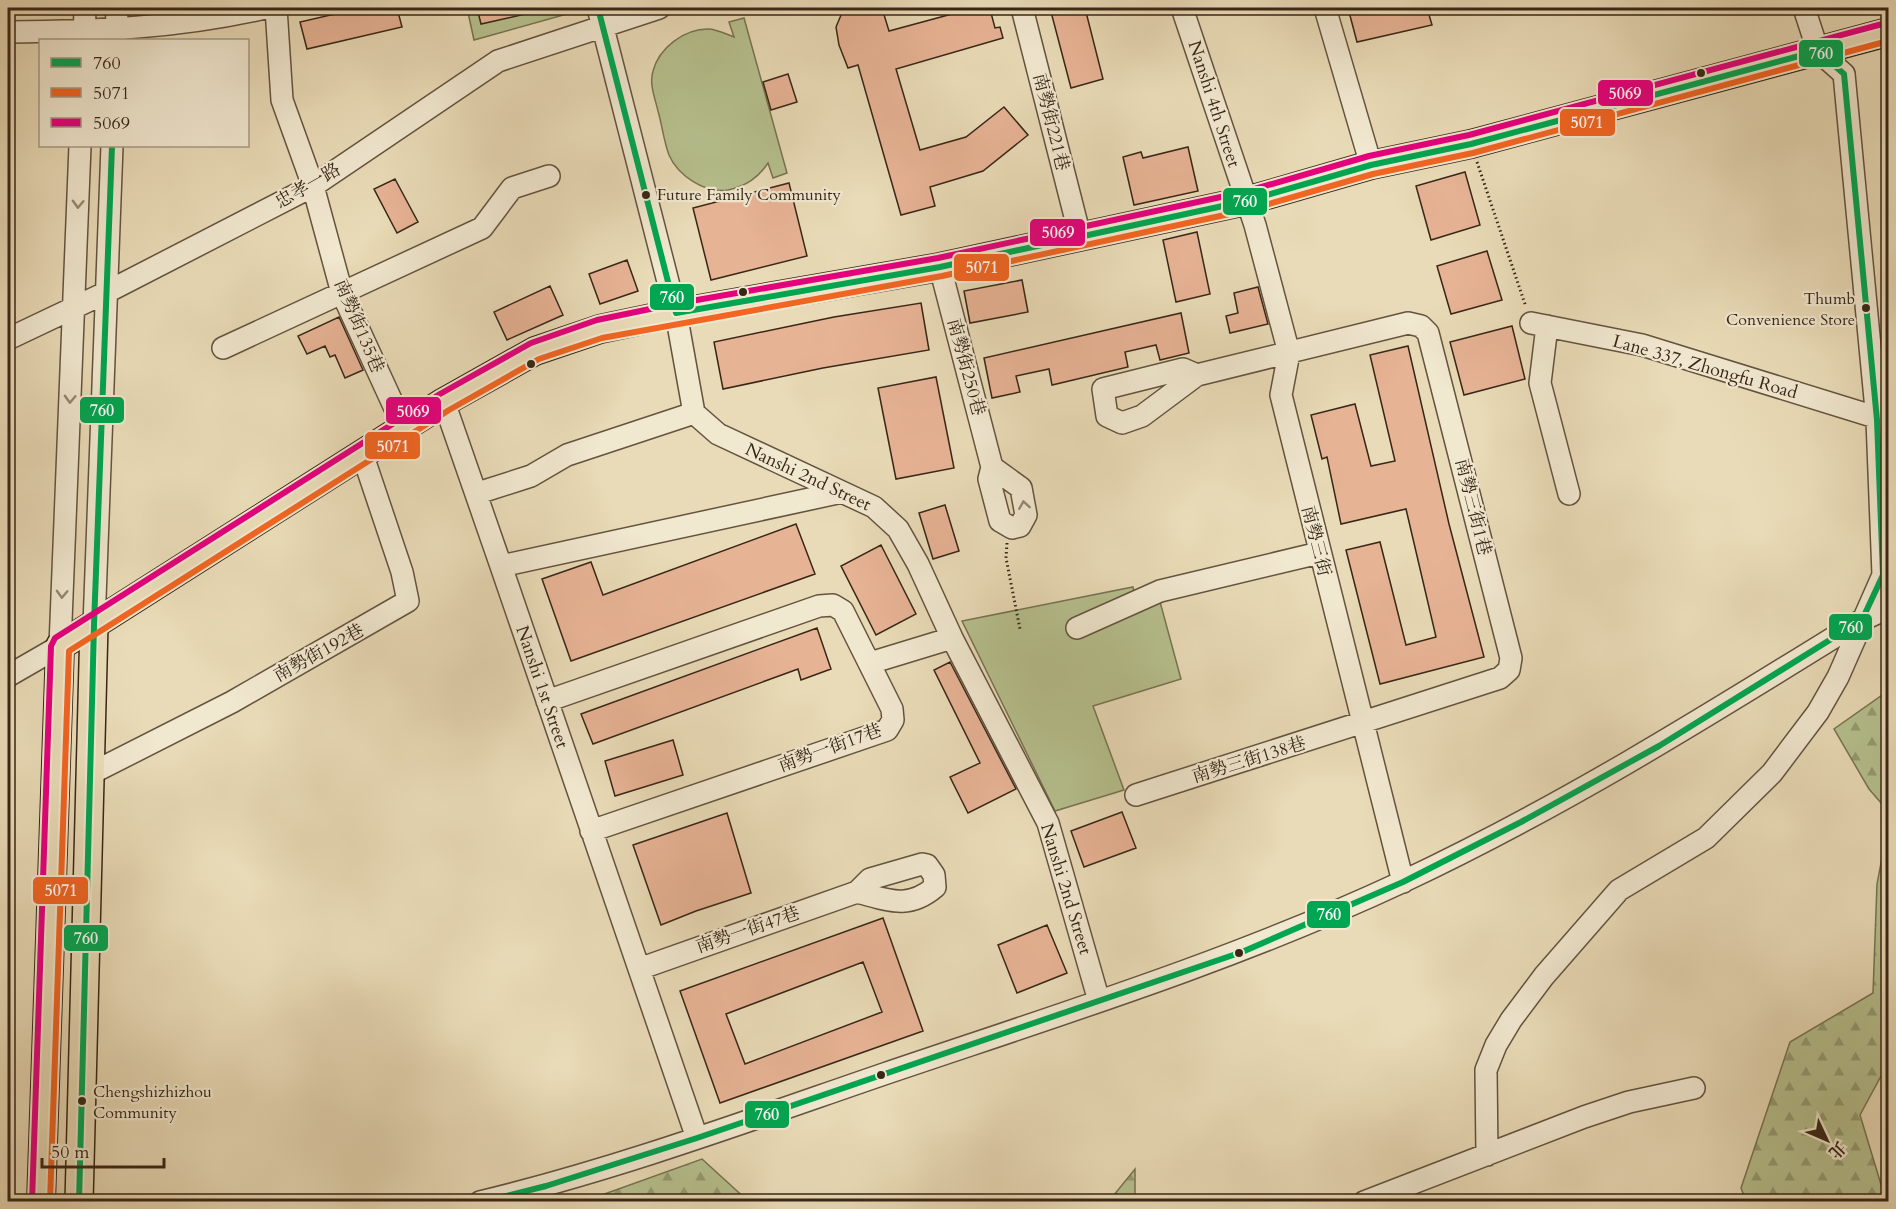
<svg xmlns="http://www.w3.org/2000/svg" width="1896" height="1209" font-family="Cardo,'Noto Serif TC',serif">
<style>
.forest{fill:url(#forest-firs);stroke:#777352;stroke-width:1.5}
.green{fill:#b6c08e;stroke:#777352;stroke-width:1.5}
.building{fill:#e7b395;stroke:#382617;stroke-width:1.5;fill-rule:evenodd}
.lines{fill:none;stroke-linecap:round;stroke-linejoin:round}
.minor-casing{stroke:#64533f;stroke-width:24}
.major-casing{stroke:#382617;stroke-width:30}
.path{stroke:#382617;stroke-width:3;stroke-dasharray:1.5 3;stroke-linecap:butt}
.minor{stroke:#f1e8d0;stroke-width:21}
.major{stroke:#e9dbb7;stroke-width:27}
.bus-1-casing{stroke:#f1e8d0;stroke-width:10}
.bus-2-casing{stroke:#f1e8d0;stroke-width:10}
.bus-3-casing{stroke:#f1e8d0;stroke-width:10}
.bus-1{stroke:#00a651;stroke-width:6}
.bus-2{stroke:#f26522;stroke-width:6}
.bus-3{stroke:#e5007d;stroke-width:6}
.oneway{stroke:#948774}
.bus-dot{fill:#382617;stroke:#f1e8d0;stroke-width:2}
.labels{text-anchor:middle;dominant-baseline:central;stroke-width:4.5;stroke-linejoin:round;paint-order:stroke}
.bus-label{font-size:16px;fill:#382617;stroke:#f1e8d0;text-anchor:start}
.street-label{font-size:18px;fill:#382617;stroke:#f1e8d0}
.line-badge{stroke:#f1e8d0;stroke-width:2}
.badge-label{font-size:16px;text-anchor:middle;font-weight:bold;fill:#fff}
</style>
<defs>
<pattern id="forest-firs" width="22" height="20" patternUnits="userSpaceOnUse" patternTransform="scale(1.5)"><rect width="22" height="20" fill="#b6c08e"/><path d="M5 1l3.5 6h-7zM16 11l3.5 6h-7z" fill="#959c73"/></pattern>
</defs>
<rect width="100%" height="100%" fill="#e9dbb7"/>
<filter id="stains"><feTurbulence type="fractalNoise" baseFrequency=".00333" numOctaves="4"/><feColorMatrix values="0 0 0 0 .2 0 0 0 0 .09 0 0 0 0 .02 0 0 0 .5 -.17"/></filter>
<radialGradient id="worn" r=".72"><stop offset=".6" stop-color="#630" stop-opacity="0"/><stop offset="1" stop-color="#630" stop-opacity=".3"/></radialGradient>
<path class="forest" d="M1888 691V811L1869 789 1834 729Z
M1888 826V1063L1860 1115 1886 1201H1746L1741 1188 1790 1042 1873 993 1877 884Z
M702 1159 748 1201H585Z
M1135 1169V1201H1109Z"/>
<path class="green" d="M467 8H585V9L474 40Z
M744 18 787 173 773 178 768 163C758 178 746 186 728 190 706 194 678 176 669 155 664 142 662 125 658 111 655 98 649 84 653 71 659 48 684 29 708 29 716 29 726 34 734 37L729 22Z
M1133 587 1136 602 1159 598 1181 679 1093 706 1124 790 1055 811 962 621Z"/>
<path class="building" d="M361 8H397L402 27 307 49 300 22Z
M477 8H529L530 13 481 24Z
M844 8H882L889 31 974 8H979V11L990 9 995 28 1000 27 1003 38 896 69 920 150 966 137 1004 107 1028 135 983 171 930 187 935 206 901 215 858 65 848 68 839 45 836 27Z
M1050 8H1085L1103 79 1071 88Z
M1348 8H1427L1432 25 1357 42Z
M788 74 797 102 771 110 763 82Z
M1188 147 1198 191 1134 205 1123 157 1141 152 1143 158Z
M1465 172 1480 225 1431 240 1416 186Z
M395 179 418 222 397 233 374 189Z
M789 183 807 256 711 280 693 208Z
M1197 232 1210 294 1176 302 1163 240Z
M1487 251 1502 300 1451 314 1437 266Z
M627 260 638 291 600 304 589 274Z
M1022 280 1028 312 970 323 964 291Z
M550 286 563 315 507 340 494 312Z
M1258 287 1268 324 1230 333 1226 316 1238 313 1234 293Z
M921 303 929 350 823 368 723 389 714 342 834 317Z
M1181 313 1189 353 1160 360 1156 345 1125 352 1128 367 1052 385 1049 369 1016 376 1020 392 992 398 984 358Z
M339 317 363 370 345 378 335 355 330 357 325 346 307 354 298 336Z
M1512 326 1525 379 1464 395 1450 342Z
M1408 346 1449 524 1484 657 1380 684 1346 550 1380 542 1406 645 1436 637 1406 509 1341 524 1327 457 1322 459 1311 415 1355 404 1371 466 1395 461 1370 355Z
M936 377 954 468 896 479 878 388Z
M945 505 959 551 933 559 919 513Z
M796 524 815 574 571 661 542 579 591 562 603 595Z
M881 545 916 614 876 635 841 566Z
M817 628 831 669 801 680 798 669 593 744 581 714Z
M950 662 1016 789 968 813 950 777 980 763 934 670Z
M673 740 683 775 615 796 605 761Z
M1122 812 1136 848 1084 867 1071 831Z
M727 813 751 893 696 911 661 925 633 845Z
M883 918 923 1031 720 1103 680 991ZM863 962 882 1012 745 1064 726 1014Z
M1047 925 1067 973 1017 993 998 945Z"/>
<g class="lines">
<defs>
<path id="minor" d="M276 8 282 100 313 186 342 293 404 428
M598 8 676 313 694 413 718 434 874 507 898 529 918 564 952 638 1048 823 1099 1001
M1022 8 1080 236
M1182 8 1255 225 1289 353 1281 395 1403 882
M1325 8 1371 165
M8 32C97 31 177 28 265 8
M84 40 85 8
M116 40 117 8
M940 267 992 467 989 479 1000 521 1012 528 1020 526 1026 515 1021 488 992 467
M1531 323 1642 345 1888 421
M1547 326 1540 383 1569 494
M8 339 107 292 313 186 498 61 659 8
M223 348 482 228 512 188 549 176
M444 402 501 566
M478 493 531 476 567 455 694 413
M94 625 112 146
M1077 628 1160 591 1319 553
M870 663 952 638
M8 676 60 646 80 146
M547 701 819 606 833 605 843 611 892 709 893 720 887 730 591 831
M90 774 232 702 408 601 402 572 362 453
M1136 795 1500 678 1509 670 1511 658 1428 333 1421 326 1408 323 1197 375 1183 369 1103 389 1107 416 1122 423 1142 416 1197 375
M639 969 857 892 870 879 922 864 927 865 934 875 935 887C908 910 888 900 857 892
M697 1138 501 566 842 492
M1487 1155 1486 1070 1496 1045 1511 1020 1544 976 1619 890 1706 838 1772 773 1818 712 1838 677 1883 575 1877 420 1844 74 1818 51 1804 8
M480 1202C617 1169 750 1120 884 1074 1058 1015 1235 960 1402 882 1562 807 1712 713 1862 620L1888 608
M1364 1202 1584 1117 1629 1102 1694 1088"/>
<path id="major" d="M41 1202 60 646 444 402 535 351 600 329 676 313 940 267 1246 201 1371 165 1471 144 1888 32
M79 1202 94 625"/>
</defs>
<use href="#minor" class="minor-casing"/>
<use href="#major" class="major-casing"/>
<path class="path" d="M1477 162 1526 307
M1007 543 1006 558 1020 629"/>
<use href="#minor" class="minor"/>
<use href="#major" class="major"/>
<defs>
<path id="bus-1" d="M79 1202 94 625 112 146
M482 1202 546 1186 697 1138 1242 952 1403 882 1521 822 1659 746 1862 620 1883 575 1877 420 1844 74 1818 51 1471 144 1371 165 1246 201 940 267 676 313 598 8"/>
<path id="bus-2" d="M50 1202 69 651 449 410 539 359 602 338 942 276 1248 210 1373 174 1473 153 1888 41"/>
<path id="bus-3" d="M32 1202 51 646 55 638 440 394 531 343 597 320 674 304 938 258 1244 192 1369 156 1469 135 1886 23"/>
</defs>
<use href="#bus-1" class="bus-1-casing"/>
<use href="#bus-2" class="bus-2-casing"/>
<use href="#bus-3" class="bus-3-casing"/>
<use href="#bus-1" class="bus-1"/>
<use href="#bus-2" class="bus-2"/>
<use href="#bus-3" class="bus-3"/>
</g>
<defs><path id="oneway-chevron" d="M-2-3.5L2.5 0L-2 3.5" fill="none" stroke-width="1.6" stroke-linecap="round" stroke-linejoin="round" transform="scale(1.5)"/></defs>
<g class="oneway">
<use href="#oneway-chevron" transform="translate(78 204) rotate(92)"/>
<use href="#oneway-chevron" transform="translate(70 399) rotate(92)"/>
<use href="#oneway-chevron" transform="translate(1024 505) rotate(-99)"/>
<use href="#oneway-chevron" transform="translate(62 594) rotate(92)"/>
</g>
<g class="bus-dot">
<circle cx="1701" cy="73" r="5"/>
<circle cx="646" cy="195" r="5"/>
<circle cx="743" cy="292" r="5"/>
<circle cx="1866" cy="308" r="5"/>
<circle cx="531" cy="364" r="5"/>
<circle cx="1239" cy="953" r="5"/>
<circle cx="881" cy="1075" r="5"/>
<circle cx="82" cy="1101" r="5"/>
</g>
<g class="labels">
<g class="bus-label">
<text x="657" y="195">Future Family Community</text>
<text x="1855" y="299" text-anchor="end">Thumb<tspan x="1855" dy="21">Convenience Store</tspan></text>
<text x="93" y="1092">Chengshizhizhou<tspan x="93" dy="21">Community</tspan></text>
</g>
<g class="street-label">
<text transform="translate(1214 104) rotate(72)">Nanshi 4th Street</text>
<text transform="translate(1051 122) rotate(76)">南勢街221巷</text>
<text transform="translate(308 186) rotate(-30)">忠孝一路</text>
<text transform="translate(359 326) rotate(67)">南勢街135巷</text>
<text transform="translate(966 367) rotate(75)">南勢街250巷</text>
<text transform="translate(1705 367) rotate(16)">Lane 337, Zhongfu Road</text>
<text transform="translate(808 477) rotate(25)">Nanshi 2nd Street</text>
<text transform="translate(1473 507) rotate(76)">南勢三街1巷</text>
<text transform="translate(1316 541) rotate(76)">南勢三街</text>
<text transform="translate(319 653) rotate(-29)">南勢街192巷</text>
<text transform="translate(542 687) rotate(71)">Nanshi 1st Street</text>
<text transform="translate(830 748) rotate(-20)">南勢一街17巷</text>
<text transform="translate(1249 760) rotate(-17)">南勢三街138巷</text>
<text transform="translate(1066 889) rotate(73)">Nanshi 2nd Street</text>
<text transform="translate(748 930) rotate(-19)">南勢一街47巷</text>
</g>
</g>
<g class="line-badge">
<rect x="1798" y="39" width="46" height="29" rx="6" fill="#00a651"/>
<rect x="1597" y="79" width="57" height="28" rx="6" fill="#e5007d"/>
<rect x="1559" y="108" width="57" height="29" rx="6" fill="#f26522"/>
<rect x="1222" y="187" width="46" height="29" rx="6" fill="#00a651"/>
<rect x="1029" y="218" width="57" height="29" rx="6" fill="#e5007d"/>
<rect x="953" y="253" width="57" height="29" rx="6" fill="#f26522"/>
<rect x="649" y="283" width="46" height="28" rx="6" fill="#00a651"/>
<rect x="79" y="396" width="46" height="28" rx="6" fill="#00a651"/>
<rect x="385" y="396" width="57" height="29" rx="6" fill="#e5007d"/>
<rect x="364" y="431" width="57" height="29" rx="6" fill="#f26522"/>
<rect x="1828" y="613" width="45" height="28" rx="6" fill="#00a651"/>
<rect x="32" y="876" width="57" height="29" rx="6" fill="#f26522"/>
<rect x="1306" y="900" width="45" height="29" rx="6" fill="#00a651"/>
<rect x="63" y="924" width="46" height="28" rx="6" fill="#00a651"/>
<rect x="744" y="1100" width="46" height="29" rx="6" fill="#00a651"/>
</g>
<g class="badge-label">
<text x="1821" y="59">760</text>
<text x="1625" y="99">5069</text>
<text x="1587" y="128">5071</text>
<text x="1245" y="207">760</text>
<text x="1058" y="238">5069</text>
<text x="982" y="273">5071</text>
<text x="672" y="303">760</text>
<text x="102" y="416">760</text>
<text x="413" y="417">5069</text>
<text x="393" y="452">5071</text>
<text x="1851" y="633">760</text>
<text x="61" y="896">5071</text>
<text x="1329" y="920">760</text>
<text x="86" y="944">760</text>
<text x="767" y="1120">760</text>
</g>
<rect width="1896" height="1209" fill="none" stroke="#e9dbb7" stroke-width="30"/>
<rect x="9" y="9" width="1878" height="1191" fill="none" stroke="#382617" stroke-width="3"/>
<rect x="15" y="15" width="1866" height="1179" fill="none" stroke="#382617" stroke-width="1.5"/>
<rect x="39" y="39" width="210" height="108" fill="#f1e8d0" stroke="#a79a86" stroke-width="1.5"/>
<rect x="51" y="58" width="30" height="9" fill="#00a651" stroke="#a79a86" stroke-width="1.5"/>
<text x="93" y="69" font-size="18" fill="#382617">760</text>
<rect x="51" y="88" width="30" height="9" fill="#f26522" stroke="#a79a86" stroke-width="1.5"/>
<text x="93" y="99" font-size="18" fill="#382617">5071</text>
<rect x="51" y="118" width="30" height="9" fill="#e5007d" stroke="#a79a86" stroke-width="1.5"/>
<text x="93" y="129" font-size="18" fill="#382617">5069</text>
<g transform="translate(1827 1140) rotate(134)" stroke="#f1e8d0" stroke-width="4.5" paint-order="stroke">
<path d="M0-4.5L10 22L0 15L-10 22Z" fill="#382617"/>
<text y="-9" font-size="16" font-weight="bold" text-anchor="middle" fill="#382617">北</text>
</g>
<path d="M42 1158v9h122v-9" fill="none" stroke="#382617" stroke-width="3"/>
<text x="51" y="1158" font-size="18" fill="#382617" stroke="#f1e8d0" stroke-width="4.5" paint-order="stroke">50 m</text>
<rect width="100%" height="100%" filter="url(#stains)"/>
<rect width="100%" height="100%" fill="url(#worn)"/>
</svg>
